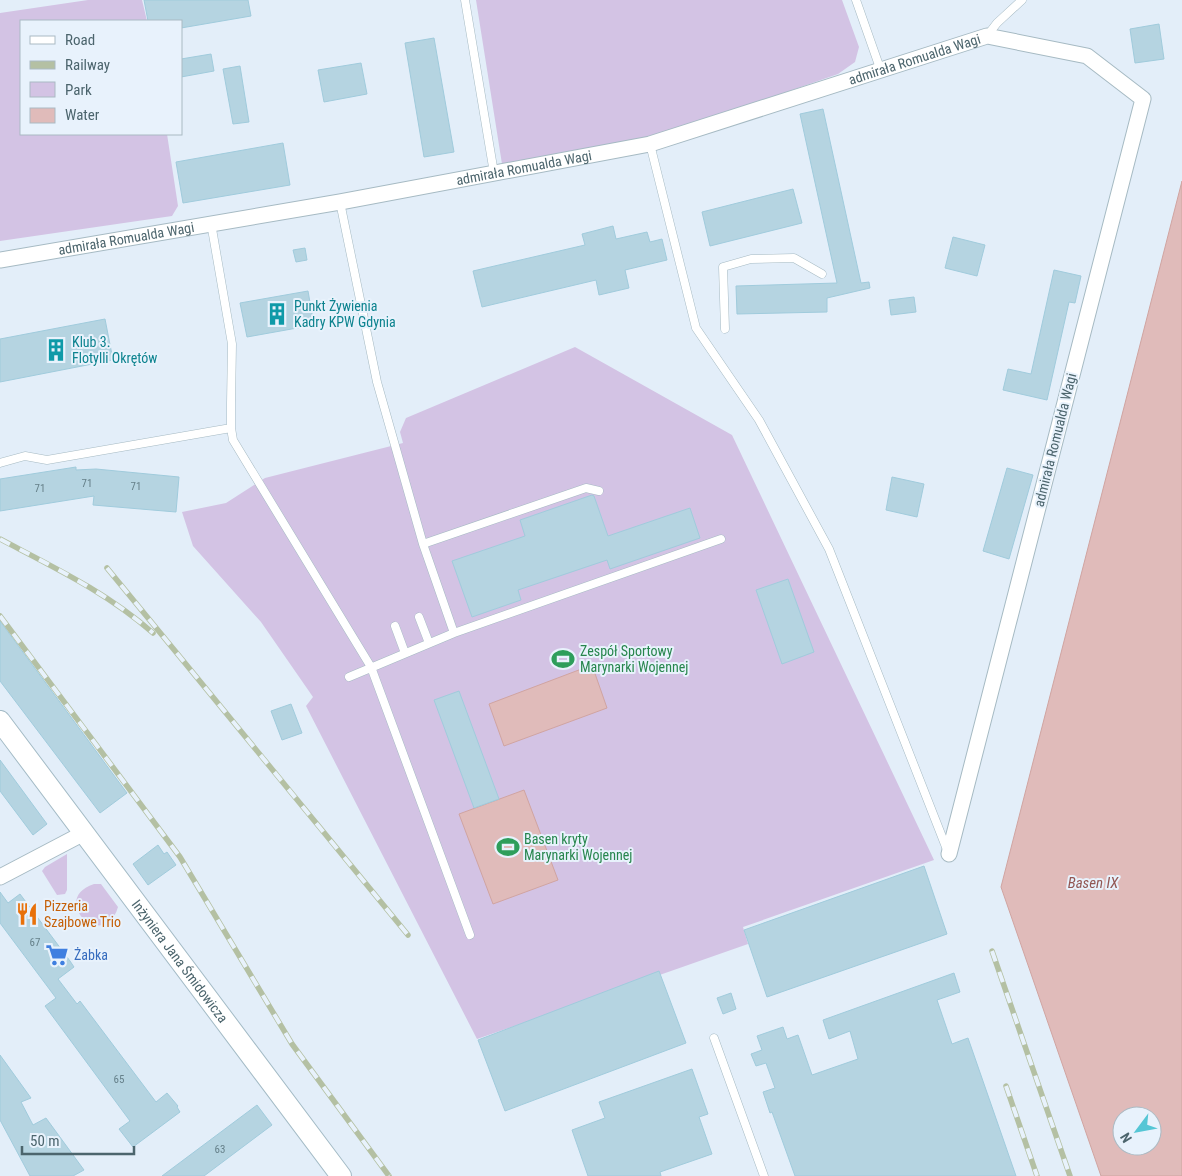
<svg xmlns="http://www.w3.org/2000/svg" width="1182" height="1176" font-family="'Roboto Condensed',sans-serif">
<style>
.green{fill:#d3c3e4}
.water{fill:#e0bbba;stroke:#d0a4a1;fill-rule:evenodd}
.building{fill:#b5d4e1;stroke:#a0cbdc}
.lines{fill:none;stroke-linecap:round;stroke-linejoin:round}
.lane-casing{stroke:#a6bac3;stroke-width:9}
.street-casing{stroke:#a6bac3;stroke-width:17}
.secondary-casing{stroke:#a4bbc6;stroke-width:22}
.lane{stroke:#fff;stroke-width:8}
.street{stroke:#fff;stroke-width:15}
.secondary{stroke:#fff;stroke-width:20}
.rail-casing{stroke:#b4c0a3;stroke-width:5.5}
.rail{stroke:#e8f2fc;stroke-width:4;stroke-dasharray:11;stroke-linecap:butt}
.labels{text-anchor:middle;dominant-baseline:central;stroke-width:4;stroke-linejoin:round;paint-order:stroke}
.number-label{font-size:11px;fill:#66818a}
.street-label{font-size:14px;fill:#4c656d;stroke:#e8f2fc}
.culture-label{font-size:14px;fill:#0d838f;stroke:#e8f2fc;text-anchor:start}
.leisure-label{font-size:14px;fill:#27864d;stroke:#e8f2fc;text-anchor:start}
.food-label{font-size:14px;fill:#c56008;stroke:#e8f2fc;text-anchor:start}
.shop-label{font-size:14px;fill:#366cbe;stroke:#e8f2fc;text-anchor:start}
.water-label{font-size:15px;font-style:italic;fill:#925653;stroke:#e8f2fc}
</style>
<rect width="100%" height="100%" fill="#e3eef9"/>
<path class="green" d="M88 0H142L147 21H21V134H167L178 206 172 216 0 241V13Z
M476 0H842L859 47 855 62 838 74 723 114 626 143 502 164Z
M575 347 732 435 934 860 743 927 748 944 477 1039 306 706 313 697 261 622 193 546 182 512 226 503 265 478 403 443 400 432 406 418Z
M67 854V890L65 894 57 895 42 871 45 867Z
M94 884H101L118 907C104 954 48 899 94 884Z"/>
<path class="water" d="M1182 181V1176H1101L1001 887ZM1122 1116H1152V1146H1122Z
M592 665 607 708 504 746 489 704Z
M524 790 558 880 493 904 459 814Z"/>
<path class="building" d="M144 0H248L251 16 181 28V21H148Z
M1159 24 1164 59 1135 63 1130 29Z
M434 38 454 152 424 157 405 43Z
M211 54 214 71 181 77V59Z
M361 63 367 94 324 102 318 70Z
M240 66 249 122 233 124 223 69Z
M823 109 861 283 869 282 870 288 827 298V312L737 314 736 286 837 283 800 114Z
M283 143 290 185 183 203 176 162Z
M793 189 802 223 710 246 702 212Z
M613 226 616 239 647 232 650 242 662 239 667 260 625 270 629 288 599 295 596 280 482 307 473 271 585 245 582 234Z
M953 237 985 245 977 276 945 268Z
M305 248 307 260 296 262 293 250Z
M1054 270 1081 276 1075 303 1069 302 1047 400 1003 390 1008 369 1031 374Z
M308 291 314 325 247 337 240 303Z
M914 297 916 312 891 315 889 300Z
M105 319 113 360 0 382V339Z
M76 467V470L96 469 179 477 176 512 93 505 94 496 0 511V479Z
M1007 468 1033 475 1009 559 983 551Z
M892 477 924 484 917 517 886 510Z
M592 495 594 496 608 536 690 508 700 538 610 569 607 560 518 590 521 600 472 617 452 561 525 536 520 520Z
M788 579 814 652 782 664 756 590Z
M0 621 127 793 100 813 0 681Z
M459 691 499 799 474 808 434 700Z
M291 704 302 733 282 740 271 711Z
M0 760 47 824 33 835 0 791Z
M158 845 164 854 167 852 176 865 148 885 133 864Z
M924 866 947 934 767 997 744 930Z
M0 892 8 903 20 894 70 961 74 967 58 979 77 1004 80 1001 156 1102 167 1093 178 1106 177 1107 180 1112 133 1147 119 1129 130 1121 45 1006 56 998 0 923Z
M659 971 686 1043 505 1111 478 1040Z
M954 973 960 992 937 1000 952 1044 968 1038 1016 1176H795L772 1112 770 1113 763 1092 775 1088 766 1063 756 1066 751 1054 762 1050 757 1036 783 1027 787 1039 798 1035 812 1075 858 1059 850 1031 829 1039 823 1020Z
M731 993 736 1009 723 1014 717 998Z
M0 1055 31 1098 21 1102 33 1125 46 1118 84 1170 73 1176H30L0 1120Z
M692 1069 708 1114 699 1117 712 1154 660 1172 661 1176H588L572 1130 605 1118 599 1102Z
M257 1105 272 1125 204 1176H162Z"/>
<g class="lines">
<defs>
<path id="lane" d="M465 0 494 173
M856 0 881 71
M987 36 997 23 1022 0
M650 144 696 328 759 420 829 549 948 852
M340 202 377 382 423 544 454 633
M211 223 232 344 231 403V428L233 440 371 667 470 935
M725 329 723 267 751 259 794 258 822 274
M0 463 25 456 47 460 231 428
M423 544 586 488 599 491
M419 617 429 643
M395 626 405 653
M349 677 454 633 721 539
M714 1038 764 1176"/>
<g id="street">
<path id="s1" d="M0 260 340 202 650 144 987 36 1087 56 1143 99 949 854"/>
<path d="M0 877 84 833"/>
</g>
<g id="secondary">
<path id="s2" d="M0 721 341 1176"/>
</g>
</defs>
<use href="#lane" class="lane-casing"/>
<use href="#street" class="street-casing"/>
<use href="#secondary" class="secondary-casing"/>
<use href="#lane" class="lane"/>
<use href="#street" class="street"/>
<use href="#secondary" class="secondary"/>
<defs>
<path id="rail" d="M0 539C55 568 106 592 153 633
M107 568 408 935
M0 616 180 857 292 1044 389 1176
M992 951 1070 1176
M1006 1086 1037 1176"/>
</defs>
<use href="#rail" class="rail-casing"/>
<use href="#rail" class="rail"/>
</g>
<defs>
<symbol id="building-bare" viewBox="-9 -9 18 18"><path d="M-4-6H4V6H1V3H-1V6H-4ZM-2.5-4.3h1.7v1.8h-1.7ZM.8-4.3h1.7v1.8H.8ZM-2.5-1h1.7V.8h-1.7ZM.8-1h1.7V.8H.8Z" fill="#0f9aa8" stroke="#e8f2fc" stroke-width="2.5" paint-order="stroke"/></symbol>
<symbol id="stadium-bare" viewBox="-9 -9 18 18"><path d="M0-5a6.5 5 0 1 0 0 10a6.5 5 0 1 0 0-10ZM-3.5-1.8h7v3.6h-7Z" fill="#2e9e5b" stroke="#e8f2fc" stroke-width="2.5" paint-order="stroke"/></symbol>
<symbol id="restaurant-bare" viewBox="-9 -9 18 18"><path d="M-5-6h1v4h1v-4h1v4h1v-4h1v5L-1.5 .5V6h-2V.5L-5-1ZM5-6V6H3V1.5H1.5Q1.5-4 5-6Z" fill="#e8710a" stroke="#e8f2fc" stroke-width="2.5" paint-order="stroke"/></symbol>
<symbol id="supermarket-bare" viewBox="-9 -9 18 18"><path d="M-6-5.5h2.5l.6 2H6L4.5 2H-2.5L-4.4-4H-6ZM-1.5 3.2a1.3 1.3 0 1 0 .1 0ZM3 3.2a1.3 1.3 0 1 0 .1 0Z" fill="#3f7fe0" stroke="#e8f2fc" stroke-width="2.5" paint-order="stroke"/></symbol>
</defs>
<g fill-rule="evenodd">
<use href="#building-bare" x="261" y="298" width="32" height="32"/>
<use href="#building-bare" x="40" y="334" width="32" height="32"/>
<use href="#stadium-bare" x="547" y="643" width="32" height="32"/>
<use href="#stadium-bare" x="492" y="831" width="32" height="32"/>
<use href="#restaurant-bare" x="11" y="898" width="32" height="32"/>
<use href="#supermarket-bare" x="41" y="939" width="32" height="32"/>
</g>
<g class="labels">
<g class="number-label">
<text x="87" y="483">71</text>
<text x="136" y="486">71</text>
<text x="40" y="488">71</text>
<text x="35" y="942">67</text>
<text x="119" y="1079">65</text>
<text x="220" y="1149">63</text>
</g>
<g class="street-label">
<text stroke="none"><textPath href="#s1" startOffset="938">admirała Romualda Wagi</textPath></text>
<text stroke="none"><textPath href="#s1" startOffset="532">admirała Romualda Wagi</textPath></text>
<text stroke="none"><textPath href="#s1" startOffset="128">admirała Romualda Wagi</textPath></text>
<text transform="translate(1055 440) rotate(-76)">admirała Romualda Wagi</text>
<text stroke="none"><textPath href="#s2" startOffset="300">Inżyniera Jana Śmidowicza</textPath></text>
</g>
<g class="culture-label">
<text x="294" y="306">Punkt Żywienia<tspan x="294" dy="16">Kadry KPW Gdynia</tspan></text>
<text x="72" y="342">Klub 3.<tspan x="72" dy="16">Flotylli Okrętów</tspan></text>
</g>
<g class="leisure-label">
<text x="580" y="651">Zespół Sportowy<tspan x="580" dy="16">Marynarki Wojennej</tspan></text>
<text x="524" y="839">Basen kryty<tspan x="524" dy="16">Marynarki Wojennej</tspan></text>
</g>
<g class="food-label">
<text x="44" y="906">Pizzeria<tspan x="44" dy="16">Szajbowe Trio</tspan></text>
</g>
<g class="shop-label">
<text x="74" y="955">Żabka</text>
</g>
<g class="water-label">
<text x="1093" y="883">Basen IX</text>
</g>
</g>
<rect x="20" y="20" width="162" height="115" fill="#e8f2fc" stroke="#aabac3"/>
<rect x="30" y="36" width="25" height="8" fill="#ffffff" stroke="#aabac3"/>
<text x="65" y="45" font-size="15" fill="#4c656d">Road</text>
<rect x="30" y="61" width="25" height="8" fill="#b4c0a3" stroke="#aabac3"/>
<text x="65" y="70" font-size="15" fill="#4c656d">Railway</text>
<rect x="30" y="82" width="25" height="15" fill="#d3c3e4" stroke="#aabac3"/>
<text x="65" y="95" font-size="15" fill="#4c656d">Park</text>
<rect x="30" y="108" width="25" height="15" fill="#e0bbba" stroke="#aabac3"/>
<text x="65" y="120" font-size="15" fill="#4c656d">Water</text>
<g transform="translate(1137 1131) rotate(238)"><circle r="24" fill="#e8f2fc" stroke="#aabac3"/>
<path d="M0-4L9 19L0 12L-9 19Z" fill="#55c6d5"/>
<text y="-8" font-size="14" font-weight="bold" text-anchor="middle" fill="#4c656d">N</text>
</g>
<path d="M22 1146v8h112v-8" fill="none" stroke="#4c656d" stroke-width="2.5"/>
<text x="30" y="1146" font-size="15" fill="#4c656d" stroke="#e8f2fc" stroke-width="4" paint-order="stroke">50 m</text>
</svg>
